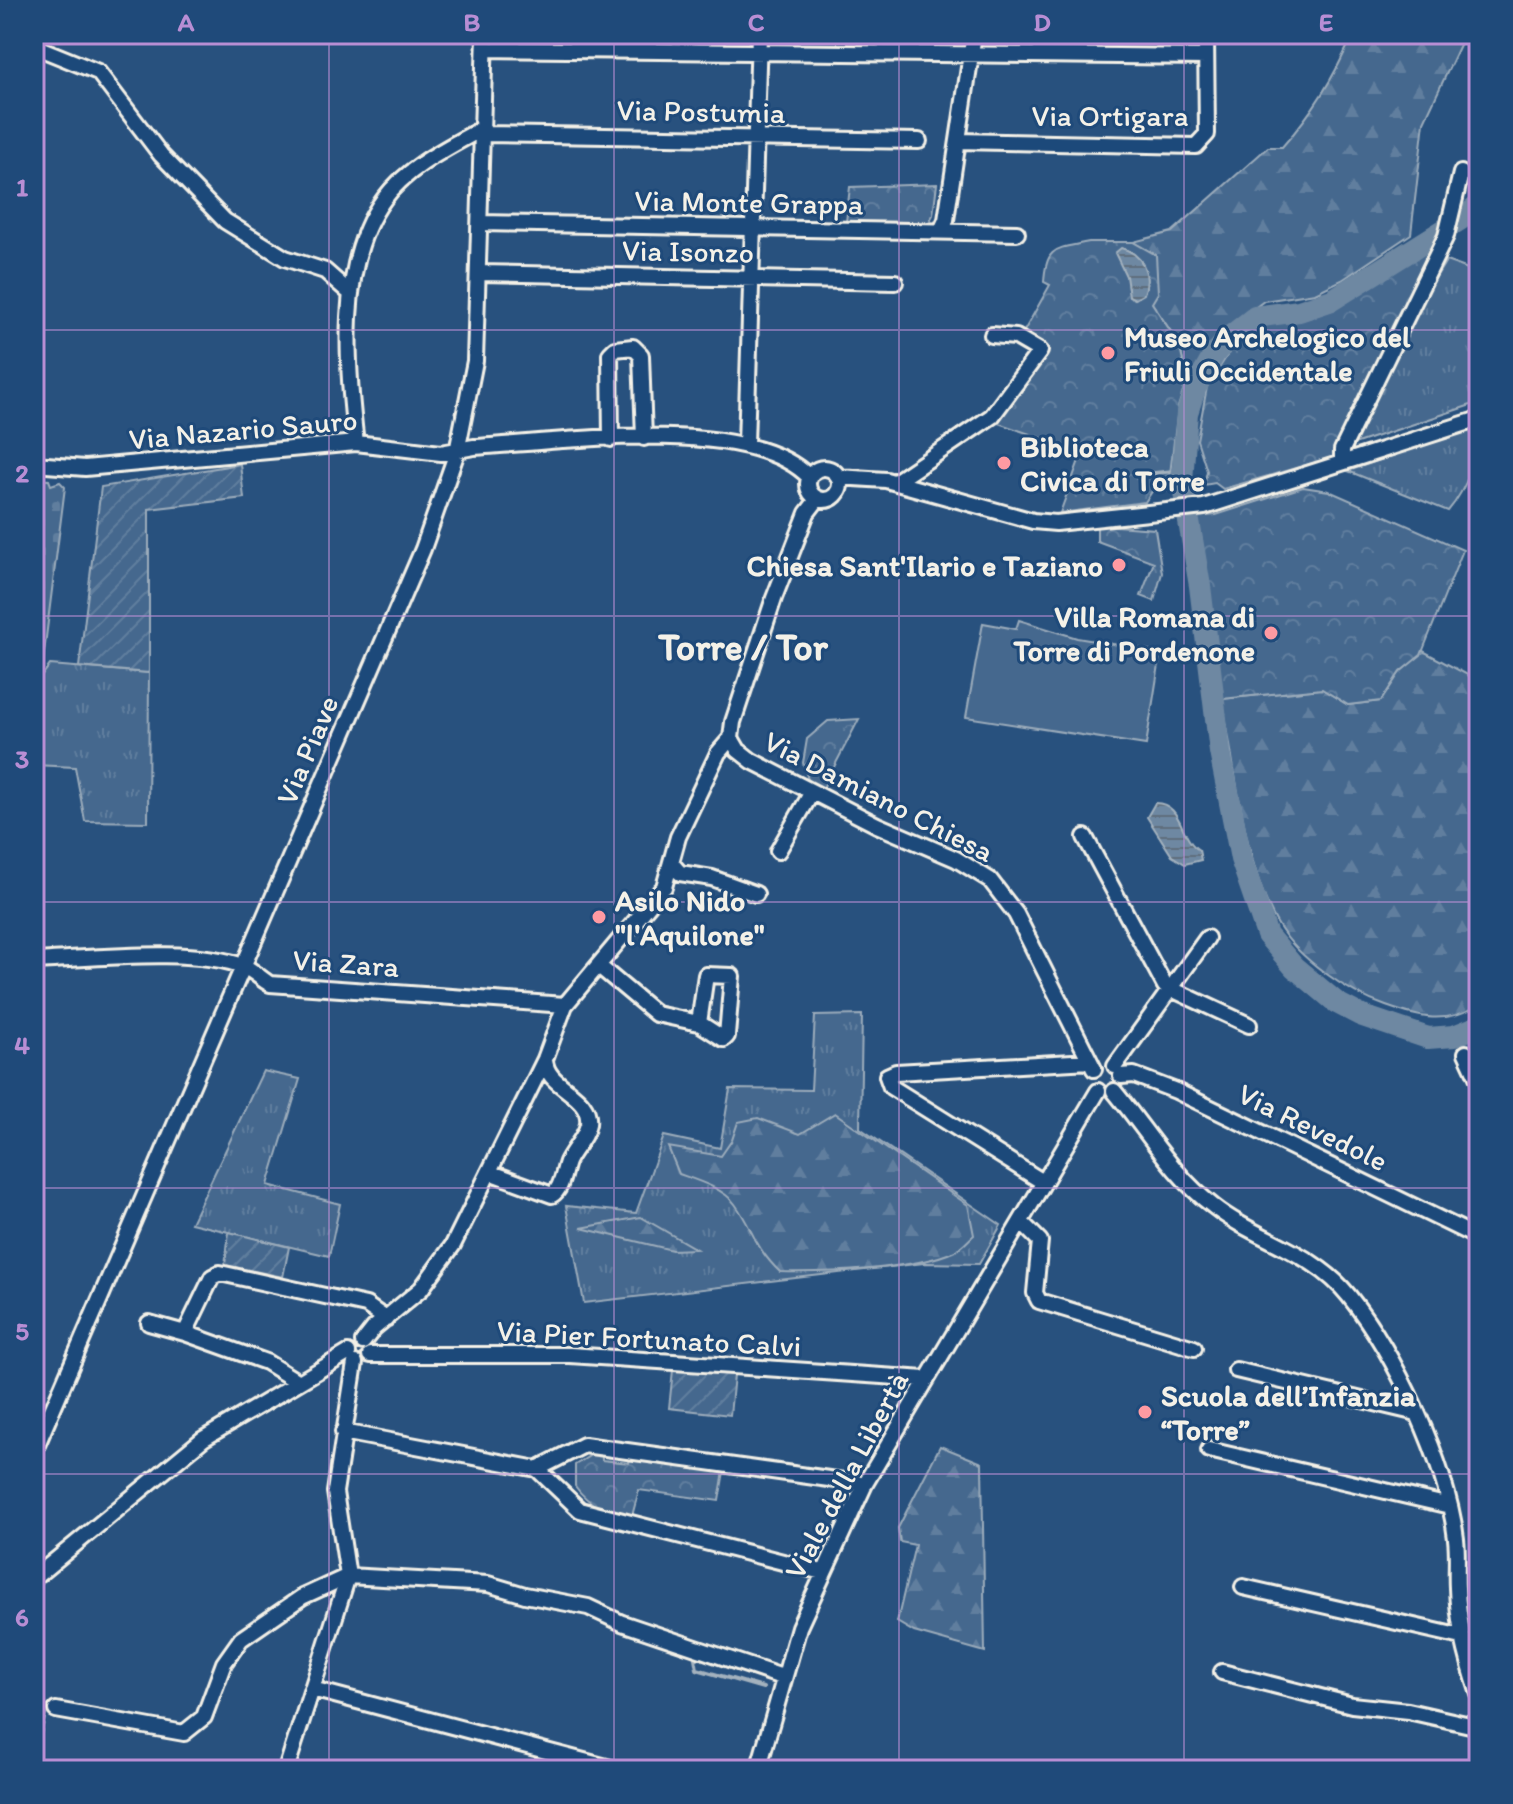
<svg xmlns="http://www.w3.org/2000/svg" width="1513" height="1804" font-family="Itim,sans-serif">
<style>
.grass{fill:url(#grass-tufts);stroke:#9cacbb;stroke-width:2}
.forest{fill:url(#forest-firs);stroke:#9cacbb;stroke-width:2}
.cemetery{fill:url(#cemetery-stones);stroke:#9cacbb;stroke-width:2}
.park{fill:url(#park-crowns);stroke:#9cacbb;stroke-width:2}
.garden{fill:url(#garden-furrows);stroke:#9cacbb;stroke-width:2}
.pitch{fill:#45688e;stroke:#9cacbb;stroke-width:2}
.water{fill:url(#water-rules);stroke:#a4b2be;stroke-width:2}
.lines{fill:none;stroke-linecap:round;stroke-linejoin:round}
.stream{stroke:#a4b2be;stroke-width:4}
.river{stroke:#6e88a2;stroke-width:22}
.minor-casing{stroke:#f4f1e8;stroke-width:20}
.minor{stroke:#1f4a7a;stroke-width:14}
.grid{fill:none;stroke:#b88ed4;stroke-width:2;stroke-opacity:0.55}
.poi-dot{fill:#ff9aa2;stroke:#1f4a7a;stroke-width:3}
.labels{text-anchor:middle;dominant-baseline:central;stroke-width:6;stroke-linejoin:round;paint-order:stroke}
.street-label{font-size:30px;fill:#f4f1e8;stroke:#1f4a7a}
.poi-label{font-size:30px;font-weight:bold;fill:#f4f1e8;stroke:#1f4a7a;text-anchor:start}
.district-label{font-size:38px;font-weight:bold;fill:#f4f1e8;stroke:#1f4a7a}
.neatline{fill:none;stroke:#b88ed4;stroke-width:3}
.grid-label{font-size:26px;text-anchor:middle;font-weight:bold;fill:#b88ed4}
</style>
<defs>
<pattern id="grass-tufts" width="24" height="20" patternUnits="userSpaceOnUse" patternTransform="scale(2)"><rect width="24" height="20" fill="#45688e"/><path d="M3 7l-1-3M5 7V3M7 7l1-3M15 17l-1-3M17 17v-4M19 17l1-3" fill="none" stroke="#607e9e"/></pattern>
<pattern id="forest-firs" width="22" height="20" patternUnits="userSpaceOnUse" patternTransform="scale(2)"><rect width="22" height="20" fill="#45688e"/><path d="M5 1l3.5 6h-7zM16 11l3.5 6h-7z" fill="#607e9e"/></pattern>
<pattern id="cemetery-stones" width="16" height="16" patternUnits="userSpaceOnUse" patternTransform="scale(2)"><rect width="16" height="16" fill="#45688e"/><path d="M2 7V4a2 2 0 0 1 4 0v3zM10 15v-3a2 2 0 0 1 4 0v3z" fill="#607e9e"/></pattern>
<pattern id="park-crowns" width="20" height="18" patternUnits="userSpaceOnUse" patternTransform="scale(2)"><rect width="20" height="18" fill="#45688e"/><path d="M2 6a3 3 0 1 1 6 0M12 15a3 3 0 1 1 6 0" fill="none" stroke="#607e9e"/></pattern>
<pattern id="garden-furrows" width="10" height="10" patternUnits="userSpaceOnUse" patternTransform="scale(2)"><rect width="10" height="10" fill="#45688e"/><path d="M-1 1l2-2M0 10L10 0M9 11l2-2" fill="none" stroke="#607e9e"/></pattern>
<pattern id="water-rules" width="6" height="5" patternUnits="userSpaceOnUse" patternTransform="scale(2)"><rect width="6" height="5" fill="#6e88a2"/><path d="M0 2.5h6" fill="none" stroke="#5f6e7d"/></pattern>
</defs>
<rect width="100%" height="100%" fill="#28517e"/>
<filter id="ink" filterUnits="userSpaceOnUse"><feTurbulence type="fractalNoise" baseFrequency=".0125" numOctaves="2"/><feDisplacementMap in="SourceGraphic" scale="16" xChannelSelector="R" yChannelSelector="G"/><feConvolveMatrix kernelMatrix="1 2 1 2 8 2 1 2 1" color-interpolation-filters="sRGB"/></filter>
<g filter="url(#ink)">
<path class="grass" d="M1446 261 1479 273V376L1475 390 1477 403 1354 444 1426 293Z
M1479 426C1479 454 1467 489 1448 511L1348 471Z
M50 665 149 673 148 822 85 821 75 767 34 765V676L41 677Z
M862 1015 860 1128 1001 1225 979 1264 924 1263 584 1303 566 1206 636 1213 664 1136 720 1148 730 1089 811 1090 815 1016Z
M263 1071 300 1079 268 1185 340 1204 329 1256 191 1223Z"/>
<path class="forest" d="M1353 34H1465L1424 122 1411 234 1342 280 1315 293 1264 301 1237 321 1187 379 1179 344 1152 303 1156 255 1133 242 1172 232 1268 147H1282C1313 112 1334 78 1353 34Z
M1423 651 1479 681V1005C1445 1025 1420 1018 1386 1006 1348 993 1297 958 1277 923 1244 865 1235 765 1222 699L1322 689 1348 705 1380 701 1400 672Z
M835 1113 968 1205 974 1235C968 1240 962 1248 955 1251 914 1270 826 1273 780 1272 753 1246 754 1230 735 1204 723 1188 696 1180 679 1174L668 1147 721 1156 732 1140 738 1122 758 1118 800 1134Z
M641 1217 696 1249 672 1250 581 1228Z
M940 1446 982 1463 985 1652 914 1632 897 1622 915 1545 900 1542 898 1528Z"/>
<path class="cemetery" d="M34 479 49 480 51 485 60 482 65 487 41 677 34 676Z"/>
<path class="park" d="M937 184 933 215 928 224 846 222 850 187Z
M1436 241 1425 271 1337 456 1223 489 1215 483 1204 485 1207 471 1197 440 1207 387 1238 339 1257 325 1316 314 1340 304Z
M1089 242H1133L1156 255 1158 293 1152 303 1179 344 1187 379 1178 407 1168 491 1153 490 1145 502 1060 513 1082 452 998 423 1047 351 1023 333 1050 285 1044 282C1046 245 1057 249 1089 242Z
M1303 487 1329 491 1463 550 1421 655 1400 672 1381 701 1348 705 1322 689 1222 699 1195 517 1216 515Z
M1103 525 1155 529 1162 573 1154 601 1141 596 1154 562 1097 541V527Z
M859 719 822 790 809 783 803 763 807 739 828 721Z
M591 1455 602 1456V1460L629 1463 630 1459 724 1471 719 1501 639 1490 632 1516C608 1513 590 1507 575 1486V1465Z
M34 1703 48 1706 34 1762Z"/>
<path class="garden" d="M240 464 244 498 149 509V673L79 667 101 487Z
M229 1232 289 1247 283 1277 225 1265Z
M673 1370 734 1375 730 1415 669 1408Z"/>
<path class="pitch" d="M1019 620 1077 638 1161 652 1146 745 966 717 983 623 1016 629Z"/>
<path class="water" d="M1121 248C1142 253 1152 274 1144 294L1135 299 1129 296 1126 276 1115 253Z
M1155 803C1183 803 1179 838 1199 850L1201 860 1185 864 1172 856 1147 817Z"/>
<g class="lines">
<path class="stream" d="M1146 474 1183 470
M694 1653 697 1669 763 1688"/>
<path class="river" d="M1479 205 1466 216 1332 300 1299 311 1255 317 1232 335 1215 353 1195 389 1187 413 1182 481 1200 586 1220 752 1241 859 1267 935 1294 967 1337 1003 1360 1015 1428 1038 1454 1036 1479 1026"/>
<defs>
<path id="minor" d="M34 46 98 72 161 155 225 221 285 258 325 271 350 293
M485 49 1206 57
M482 134 919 141
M958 141 1196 146 1207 134 1206 34
M481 223 1017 233
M941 231 946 220 974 34
M480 273 895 282
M611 439 610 354 615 349 633 347 641 355 644 438
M356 443C347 369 337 262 384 199 407 167 449 147 483 128
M746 444 759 34
M1342 462V450L1446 236 1461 173
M34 464 85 468 356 443 441 453 474 447C558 442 748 414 809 477
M808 484a16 16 0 1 1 32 0a16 16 0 1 1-32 0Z
M838 477 886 480 1033 521 1056 523 1204 507 1479 419
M895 482 992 416 1040 351 1016 337 992 335
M731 738 738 750 752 761 877 825 956 859 990 880 1016 914 1094 1069
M1085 837 1165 986 1249 1025
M778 851 812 792
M673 865 680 873 712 878 756 894
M34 961C88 959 196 946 245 967 254 971 261 979 270 984L565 1005
M600 967 656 1014 699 1023 724 1039 727 1036 732 976 706 975 699 1023
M1466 1053 1479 1081
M1115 1066 1207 938
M1121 1076 1134 1075 1176 1091 1479 1238
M1114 1091C1146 1129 1173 1176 1213 1206 1256 1240 1313 1251 1349 1296 1396 1355 1447 1464 1456 1539 1458 1555 1456 1572 1457 1588 1458 1625 1467 1659 1479 1694
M489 1172 552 1195C562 1189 563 1173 567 1162 573 1149 586 1137 588 1124 592 1093 545 1088 545 1059
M1043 1182 891 1087 887 1076 896 1072 1090 1061
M1021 1222 1040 1241 1035 1293 1039 1301 1194 1348
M149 1323 185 1333 212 1277 220 1273 366 1305 386 1319
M185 1333 266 1362 298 1382
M363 1342 374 1328 421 1289 453 1245 545 1059 565 1005 664 887 678 837 718 753 731 738 733 722 774 598 807 513 817 500
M370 1355H570L926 1379
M1236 1370 1417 1413
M343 1432 537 1469 580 1510 822 1572
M1209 1450 1450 1506
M34 1452 423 549 457 452 475 361 485 34
M537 1469 584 1445 865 1484
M34 1578 203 1439 348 1353
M1243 1587 1462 1637
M1222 1672 1352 1705 1408 1711 1479 1727
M312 1689 618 1770
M56 1710 184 1733 204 1717 224 1663 241 1639 302 1597 348 1576 488 1584 525 1595 588 1607 622 1623 782 1677
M286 1770 348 1576 335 1492 355 1363
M758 1770 799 1627 865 1484 1098 1091"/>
</defs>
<use href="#minor" class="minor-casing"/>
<use href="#minor" class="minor"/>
</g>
</g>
<path class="grid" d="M329 34V1770M614 34V1770M899 34V1770M1184 34V1770M34 330H1479M34 616H1479M34 902H1479M34 1188H1479M34 1474H1479"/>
<g class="poi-dot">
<circle cx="1108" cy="353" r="8"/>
<circle cx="1004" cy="463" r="8"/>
<circle cx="1119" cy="565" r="8"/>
<circle cx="1271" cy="633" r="8"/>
<circle cx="599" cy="917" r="8"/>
<circle cx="1145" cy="1412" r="8"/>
</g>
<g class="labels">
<g class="street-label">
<text transform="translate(701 111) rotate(1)">Via Postumia</text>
<text x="1110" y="115">Via Ortigara</text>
<text transform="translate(749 202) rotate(1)">Via Monte Grappa</text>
<text transform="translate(688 251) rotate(1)">Via Isonzo</text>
<text transform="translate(243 429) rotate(-5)">Via Nazario Sauro</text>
<text transform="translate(307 750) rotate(-67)">Via Piave</text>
<text transform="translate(879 796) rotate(27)">Via Damiano Chiesa</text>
<text transform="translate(346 963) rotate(4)">Via Zara</text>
<text transform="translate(1313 1127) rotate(26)">Via Revedole</text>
<text transform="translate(649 1338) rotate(3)">Via Pier Fortunato Calvi</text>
<text transform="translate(846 1475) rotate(-62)">Viale della Libertà</text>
</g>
<g class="poi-label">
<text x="1124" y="336">Museo Archelogico del<tspan x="1124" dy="34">Friuli Occidentale</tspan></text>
<text x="1020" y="446">Biblioteca<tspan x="1020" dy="34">Civica di Torre</tspan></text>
<text x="1103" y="565" text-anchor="end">Chiesa Sant'Ilario e Taziano</text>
<text x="1255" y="616" text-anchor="end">Villa Romana di<tspan x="1255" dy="34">Torre di Pordenone</tspan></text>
<text x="615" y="900">Asilo Nido<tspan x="615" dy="34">"l'Aquilone"</tspan></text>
<text x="1161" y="1395">Scuola dell’Infanzia<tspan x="1161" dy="34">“Torre”</tspan></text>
</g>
<g class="district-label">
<text x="743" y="647">Torre / Tor</text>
</g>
</g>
<rect width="1513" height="1804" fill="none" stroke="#1f4a7a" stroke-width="88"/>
<rect x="44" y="44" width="1425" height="1716" class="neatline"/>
<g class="grid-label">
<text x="186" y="31">A</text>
<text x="472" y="31">B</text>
<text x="756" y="31">C</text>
<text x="1042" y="31">D</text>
<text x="1326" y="31">E</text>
<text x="22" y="196">1</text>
<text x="22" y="482">2</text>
<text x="22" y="768">3</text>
<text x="22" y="1054">4</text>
<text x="22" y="1340">5</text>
<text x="22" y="1626">6</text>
</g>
</svg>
